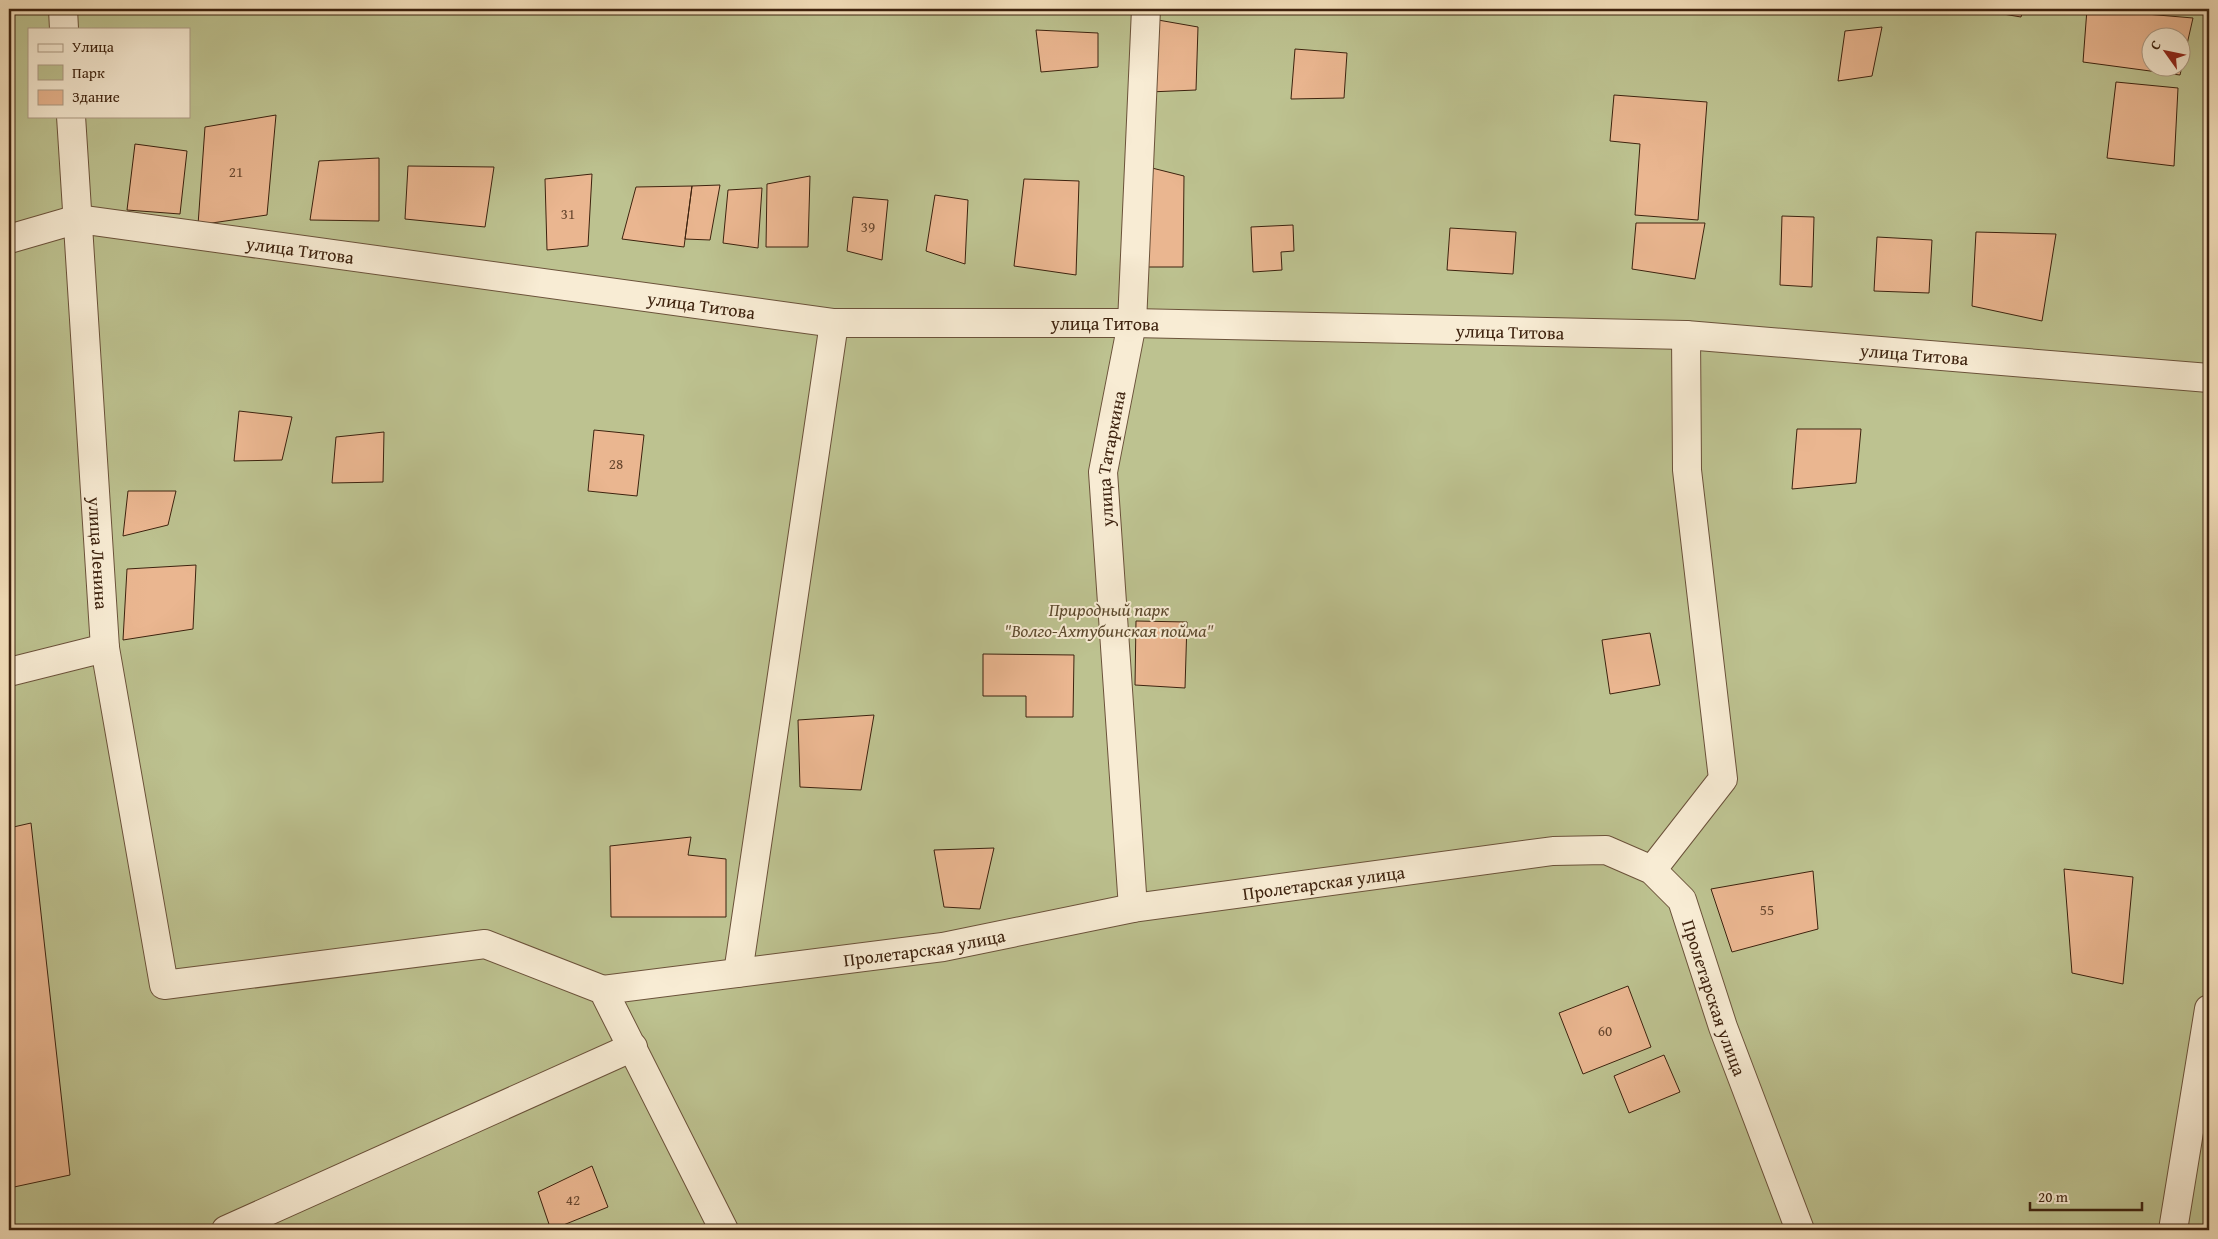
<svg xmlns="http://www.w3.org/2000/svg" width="2218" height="1239" font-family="'Gentium Book Plus',serif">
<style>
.green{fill:#bdc290;stroke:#7d724f;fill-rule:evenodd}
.building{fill:#eab690;stroke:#3d220e;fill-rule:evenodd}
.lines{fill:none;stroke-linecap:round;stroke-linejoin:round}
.minor-casing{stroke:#6b523a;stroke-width:30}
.tertiary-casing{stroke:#6b523a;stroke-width:30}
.minor{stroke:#f8ecd4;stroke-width:28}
.tertiary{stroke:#f8ecd4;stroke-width:28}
.labels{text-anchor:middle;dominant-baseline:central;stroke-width:4;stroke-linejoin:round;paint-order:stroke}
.number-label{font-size:15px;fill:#68472e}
.street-label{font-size:18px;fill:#3d220e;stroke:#f8ecd4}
.park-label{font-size:18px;font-style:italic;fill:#5d4a2e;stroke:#f8ecd4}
</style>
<rect width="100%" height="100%" fill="#f5e1bd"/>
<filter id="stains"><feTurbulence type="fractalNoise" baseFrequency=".004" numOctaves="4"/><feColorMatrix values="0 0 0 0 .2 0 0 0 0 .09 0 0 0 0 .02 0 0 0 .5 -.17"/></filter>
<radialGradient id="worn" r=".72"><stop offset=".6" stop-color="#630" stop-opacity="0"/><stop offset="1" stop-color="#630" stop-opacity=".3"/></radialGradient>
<path class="green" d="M9 9H2209V1230H9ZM29 29H189V116H29ZM2150 38H2180V68H2150Z"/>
<path class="building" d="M2004 9H2048L2047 14 2023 10 2021 17 2003 14Z
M2087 9 2193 18 2180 75 2083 62ZM2150 38H2180V68H2150Z
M1158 20 1198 27 1196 90 1149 92Z
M1882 27 1872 76 1838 81 1845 31Z
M1036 30 1098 33V67L1041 72Z
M1295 49 1347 53 1344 98 1291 99Z
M2116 82 2178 88 2174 166 2107 158Z
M1614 95 1707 102 1698 220 1635 215 1640 144 1610 141Z
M276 115 267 215 198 225 205 127Z
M135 144 187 151 180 214 127 210Z
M379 158V221L310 220 319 161Z
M408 166 494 167 485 227 405 219Z
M1148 167 1184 176 1183 267H1144Z
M592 174 588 246 547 250 545 179Z
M810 176 808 247H766L767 184Z
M1024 179 1079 181 1076 275 1014 266Z
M720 185 710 240 685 239 692 186Z
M692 186 684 247 622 239 636 187Z
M762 188 758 248 723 243 728 190Z
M935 195 968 200 965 264 926 251Z
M853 197 888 200 882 260 847 251Z
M1782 216 1814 217 1812 287 1780 285Z
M1636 223H1705L1695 279 1632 269Z
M1293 225 1294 251 1281 252 1282 270 1253 272 1251 227Z
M1450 228 1516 232 1513 274 1447 270Z
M1976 232 2056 234 2042 321 1972 306Z
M1877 237 1932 240 1929 293 1874 291Z
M239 411 292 417 282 460 234 461Z
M1797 429H1861L1856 483 1792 489Z
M594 430 644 435 637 496 588 491Z
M384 432 383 482 332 483 336 437Z
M128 491H176L168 525 123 536Z
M196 565 193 629 123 640 127 569Z
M1136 621 1187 622 1185 688 1135 685Z
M1650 633 1660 685 1610 694 1602 640Z
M983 654 1074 655 1073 717H1026V696H983Z
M874 715 861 790 800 787 798 720Z
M31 823 70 1175 14 1187 9 1168V828Z
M691 837 688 855 726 859V917H611L610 846Z
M994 848 980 909 944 907 934 850Z
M2064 869 2133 877 2123 984 2072 973Z
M1813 871 1818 929 1732 952 1711 889Z
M1628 986 1651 1047 1583 1074 1559 1013Z
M1664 1055 1680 1092 1629 1113 1614 1076Z
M592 1166 608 1207 551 1230 538 1192Z"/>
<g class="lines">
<defs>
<g id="minor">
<path d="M63 9 64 29"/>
<path id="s1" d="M71 116 105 648 164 985 485 944 603 990 724 1230"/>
<path id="s2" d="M9 239 78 219 834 323H1132L1686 335 2209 378"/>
<path d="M9 672 105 648"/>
<path d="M1652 870 1723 779 1687 470 1686 335"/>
<path id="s3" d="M1133 908 1103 472 1132 323 1146 9"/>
<path d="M738 973 834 323"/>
<path id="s4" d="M603 990 943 947 1133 908 1553 851 1606 850 1652 870 1682 900 1723 1027 1800 1230"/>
<path d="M226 1230 633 1047"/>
</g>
<path id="tertiary" d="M2173 1230 2209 1009"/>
</defs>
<use href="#minor" class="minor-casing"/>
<use href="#tertiary" class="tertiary-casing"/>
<use href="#minor" class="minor"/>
<use href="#tertiary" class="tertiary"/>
</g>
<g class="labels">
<g class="number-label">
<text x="236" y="171">21</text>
<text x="568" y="213">31</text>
<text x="868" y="226">39</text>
<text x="616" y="463">28</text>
<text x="1767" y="909">55</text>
<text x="1605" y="1030">60</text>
<text x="573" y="1199">42</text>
</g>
<g class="street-label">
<text stroke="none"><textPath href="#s2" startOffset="296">улица Титова</textPath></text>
<text stroke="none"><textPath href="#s2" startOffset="701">улица Титова</textPath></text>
<text stroke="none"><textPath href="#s2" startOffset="1106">улица Титова</textPath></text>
<text stroke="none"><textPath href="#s2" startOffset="1511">улица Титова</textPath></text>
<text stroke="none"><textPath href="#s2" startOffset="1916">улица Титова</textPath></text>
<text stroke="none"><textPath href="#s3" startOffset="451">улица Татаркина</textPath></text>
<text stroke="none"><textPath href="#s1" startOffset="438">улица Ленина</textPath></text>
<text stroke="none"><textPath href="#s4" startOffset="729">Пролетарская улица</textPath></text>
<text stroke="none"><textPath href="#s4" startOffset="324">Пролетарская улица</textPath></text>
<text stroke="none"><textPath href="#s4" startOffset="1209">Пролетарская улица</textPath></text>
</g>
<g class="park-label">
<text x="1109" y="609">Природный парк<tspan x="1109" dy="21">"Волго-Ахтубинская пойма"</tspan></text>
</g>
</g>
<rect width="2218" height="1239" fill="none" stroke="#f5e1bd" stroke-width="30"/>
<rect x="10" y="10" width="2198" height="1219" fill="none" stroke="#3d220e" stroke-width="2.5"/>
<rect x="15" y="15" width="2188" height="1209" fill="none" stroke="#3d220e"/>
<rect x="28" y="28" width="162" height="90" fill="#f8ecd4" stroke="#ad9b85"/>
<rect x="38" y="44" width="25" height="8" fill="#f8ecd4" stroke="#ad9b85"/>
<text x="72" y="52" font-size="15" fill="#3d220e">Улица</text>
<rect x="38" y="65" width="25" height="15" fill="#bdc290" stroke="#ad9b85"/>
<text x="72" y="78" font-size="15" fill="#3d220e">Парк</text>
<rect x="38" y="90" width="25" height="15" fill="#eab690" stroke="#ad9b85"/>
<text x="72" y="102" font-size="15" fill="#3d220e">Здание</text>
<g transform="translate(2166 52) rotate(303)"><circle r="24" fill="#f8ecd4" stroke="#ad9b85"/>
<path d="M0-4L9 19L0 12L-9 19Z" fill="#8f2418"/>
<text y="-8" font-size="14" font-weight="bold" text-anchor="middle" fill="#3d220e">С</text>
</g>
<path d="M2030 1202v8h112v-8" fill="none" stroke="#3d220e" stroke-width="2.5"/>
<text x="2038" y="1202" font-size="15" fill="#3d220e" stroke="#f8ecd4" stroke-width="4" paint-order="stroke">20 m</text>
<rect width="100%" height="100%" filter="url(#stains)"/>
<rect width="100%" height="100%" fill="url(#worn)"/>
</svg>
